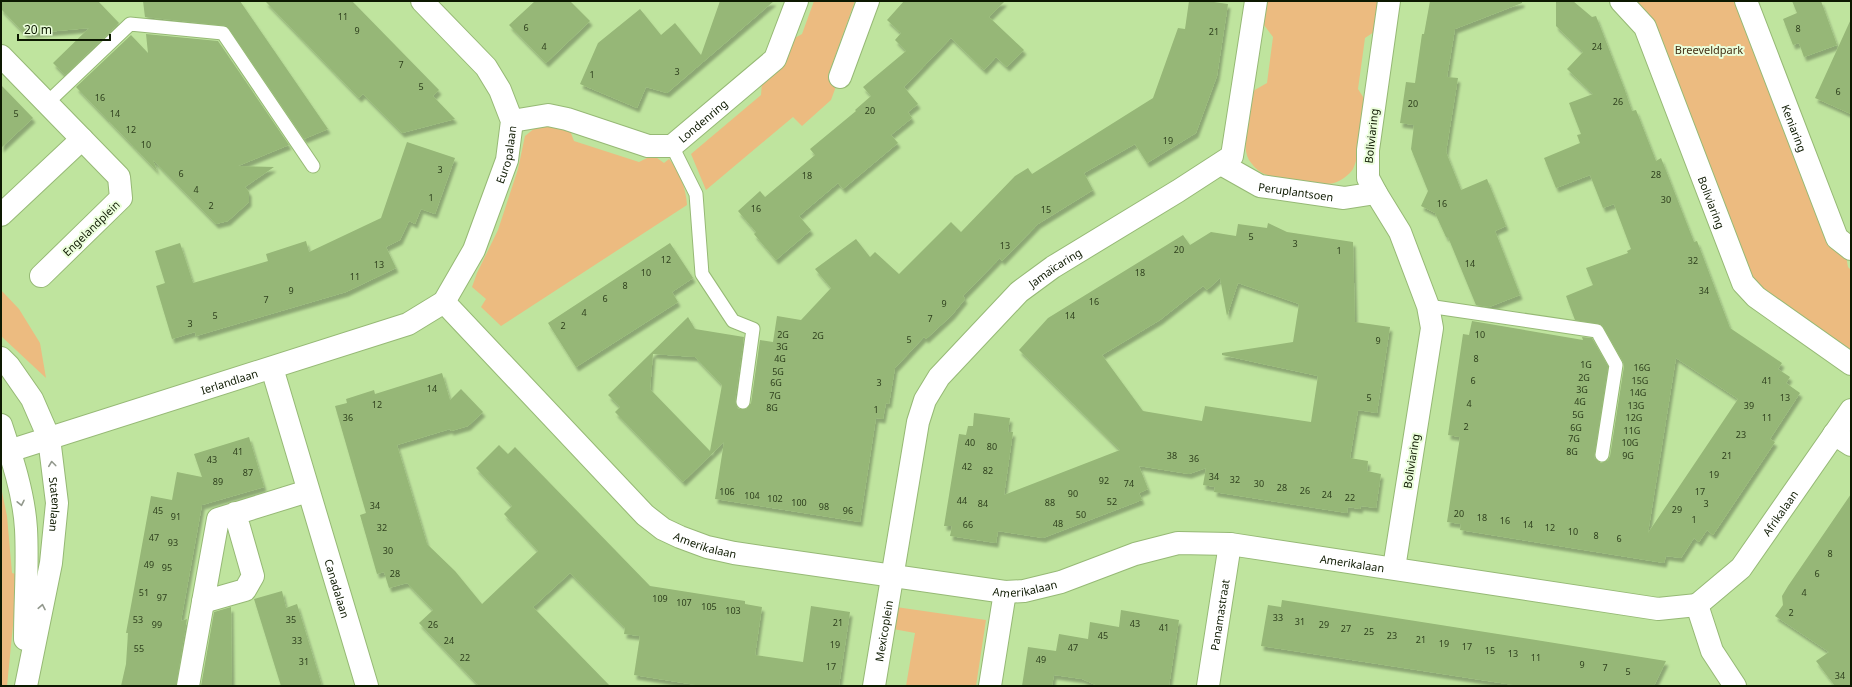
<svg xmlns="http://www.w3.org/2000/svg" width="1852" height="687" font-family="'Noto Sans',sans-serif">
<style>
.green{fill:#ecbb80}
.building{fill:#96b777;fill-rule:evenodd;filter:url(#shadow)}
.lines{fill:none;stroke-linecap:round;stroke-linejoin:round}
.lane-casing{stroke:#96b975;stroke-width:15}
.street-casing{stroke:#96b975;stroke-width:24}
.secondary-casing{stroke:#96b975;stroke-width:24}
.lane{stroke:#fff;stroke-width:13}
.street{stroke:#fff;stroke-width:22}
.secondary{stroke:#fff;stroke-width:22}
.oneway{stroke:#92988d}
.labels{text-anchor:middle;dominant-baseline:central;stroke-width:4;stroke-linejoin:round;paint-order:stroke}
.number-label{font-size:9px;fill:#2f401e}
.park-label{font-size:11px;fill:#453016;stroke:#ebfedb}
.street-label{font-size:11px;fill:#0d1901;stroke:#ebfedb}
</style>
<defs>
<filter id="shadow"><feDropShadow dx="2.5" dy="4.5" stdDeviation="1" flood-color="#0004"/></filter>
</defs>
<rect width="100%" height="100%" fill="#bfe49e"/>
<path class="green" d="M814 1H855L828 76 838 81 831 100 802 126 793 117 706 190 691 154 761 95 762 82 791 40 802 34Z
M1267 1H1381L1377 30 1365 38 1358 89 1365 100C1363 118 1361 153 1353 169 1349 175 1341 181 1334 183 1320 187 1271 180 1259 171 1256 169 1251 163 1249 160 1240 144 1250 108 1253 91L1267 83 1273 37 1264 25Z
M1634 1H1738L1846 256 1848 267 1851 270V354L1753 285Z
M552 124 569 128 574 141 639 162 653 155 664 163 669 159C680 172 686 189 687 205L501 326 481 307 486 299 472 287 477 273 498 230 518 169 525 136 535 128Z
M1 290 19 309 40 343 46 378 1 336Z
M1 487 7 516 12 573 16 574 15 605 7 686H1Z
M896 607 986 620 976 686H906L915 633 893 629Z"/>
<path class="building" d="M1 1H98L119 23 65 75 53 63 89 28 25 34 1 9Z
M143 1H240L328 129 304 139 227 26 145 17Z
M265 1H352L439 90 433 96 455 119 402 133 363 94 359 98Z
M535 1H570L590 21 546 63 509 25Z
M720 1H774L667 93 646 87 637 108 580 84 598 43 640 9 661 35 675 23 701 55Z
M904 1H1005L989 17 1024 50 1007 67 996 57 984 70 951 38 904 87 918 104 908 112 912 118 891 135 898 143 843 189 838 183 799 216 811 230 776 260 754 234 756 232 738 211 760 191 765 197 815 155 810 149 856 111 855 110 871 96 863 87 906 51 895 40 901 33 887 20Z
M1189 1H1207L1228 4 1217 76 1196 133 1147 163 1135 144 1084 173 1093 190 1038 224 1002 261 1000 258 963 296 965 299 952 315 926 339 924 337 895 368 889 404 886 403 883 419 876 418 860 522 715 499 724 442 683 482 615 412 620 407 608 395 688 317 695 329 744 337 735 401 738 409H746L751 403 760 340 773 342 777 316 801 320 831 288 815 269 856 239 870 257 875 252 899 274 951 222 961 232 1015 176 1028 168 1032 174 1153 98 1178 28 1185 29ZM653 354 695 357 722 385 710 451 650 389Z
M1430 1H1522V3L1455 29 1447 77 1458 78 1446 152 1461 190 1487 179 1506 226 1495 231 1520 295 1489 307 1476 305 1448 237H1446L1435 213 1421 206 1428 191 1411 149 1414 125 1400 123 1406 82 1415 83 1422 34H1424Z
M1556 1H1573L1592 17 1596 16 1626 93 1625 91 1632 111 1636 110 1656 161 1661 158 1694 242 1697 241 1730 328 1782 363 1778 369 1790 377 1786 383 1800 393 1770 439 1775 442 1713 535 1707 530 1699 542 1694 538 1681 558 1666 556 1664 563 1460 530 1461 524 1447 522 1460 437 1448 435 1463 334 1469 335 1472 321 1583 340 1582 337 1592 338 1608 366 1594 458 1601 463 1608 460 1610 456 1624 366 1623 362 1602 325 1575 320 1566 296 1593 285 1586 268 1628 253 1627 251 1631 249 1614 204 1603 208 1590 175 1556 188 1544 158 1580 143 1577 135 1581 134 1569 103 1593 94 1567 69 1583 52 1556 26ZM1676 358 1738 399 1648 533Z
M1792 1H1821L1837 45 1804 57 1799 43 1793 45 1783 19 1797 13Z
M1851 19V114L1815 98Z
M146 34 218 41 289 145 238 166 274 167 245 187 249 192V202L228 221 216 224 153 160 157 171 76 87 131 35 148 53Z
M1 85 33 118 1 148Z
M407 142 455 158 435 214 421 209 415 224 409 221 400 240 386 247 396 268 346 292 196 336 195 332 172 339 156 286 165 283 155 251 180 243 193 283 268 261 266 254 306 241 309 252 381 218Z
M1268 223 1287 232 1353 242 1355 322 1390 327 1377 413 1358 410 1350 458 1368 461 1367 471 1381 474 1376 508 1361 506 1360 509 1348 507 1347 513 1214 492 1215 487 1203 485 1206 468 1189 474 1139 466 1148 489 1139 493 1142 500 1043 538 998 531 996 543 950 536 952 526H944L959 434 966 435 968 426H973L974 413 1010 418 1008 432H1013L1004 495 1120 450 1019 350 1048 318 1183 235 1190 245 1211 232 1236 236 1238 224 1267 228ZM1220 278 1227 316 1238 283 1299 304 1293 342 1222 353V355L1318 376 1311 422 1205 406 1202 421 1143 411 1102 355 1160 320 1203 286 1207 290Z
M670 243 693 278 672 292 678 302 576 367 548 323Z
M442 373 450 400 461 389 483 412 468 426 451 431 450 429 397 445 427 544 455 571 482 604 538 551 504 514 512 506 476 468 499 445 508 454 515 447 650 586 745 601V604L762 607 755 655 803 662 811 606 850 612 839 686H702L634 675 640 636 624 634 625 628 570 573 533 607 610 686H479L419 623 433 610 407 583 389 588 384 572 377 574 360 515 366 513 335 406 347 403 346 399 374 390 375 394Z
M249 437 264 487 202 505 181 621 187 619 176 686H121L126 664 128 633H126L151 496 172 500 177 472 202 477 194 454Z
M1851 494V686H1835L1816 661 1829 652 1775 616 1783 605 1782 596 1788 586Z
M282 591 286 608 297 604 322 686H281L254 599Z
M1282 600 1536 640 1666 661 1654 686H1520L1261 646 1268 605 1281 607Z
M231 607 232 686H201L214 612Z
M1121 610 1179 620 1169 686H1098L1082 679 1054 675 1052 686H1022L1028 647 1056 651 1059 634 1088 639 1090 622 1119 627Z"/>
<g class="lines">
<defs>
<path id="lane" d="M47 103 130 24 223 33 313 166
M672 146 696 194 702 274 733 321 753 329 743 402
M1428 306 1597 331 1616 365 1602 455"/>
<g id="street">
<path d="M1389 1 1368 150V178L1376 193 1400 232 1428 306 1432 328 1394 568"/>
<path id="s1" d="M1621 1 1645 27 1743 283 1756 297 1851 364"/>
<path id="s2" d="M1746 1 1837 238 1851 249"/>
<path d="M1 56 119 177 121 198 41 276"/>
<path d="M840 77 868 1"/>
<path id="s3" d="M512 121 548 115 567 119 648 146H672L775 59 797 1"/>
<path id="s4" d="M1221 164 1260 186 1344 198 1376 193"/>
<path d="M1 215 82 139"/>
<path id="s5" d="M444 302 645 515 663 529 680 537 707 547 734 553 1005 592 1024 591 1061 582 1135 554 1178 543 1230 544 1658 609 1697 605"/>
<path id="s6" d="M272 368 367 686"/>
<path d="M1834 434 1851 445"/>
<path id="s7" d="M9 451 408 324 444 302 474 250 507 160 512 121 500 90 486 67 422 1"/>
<path d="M235 513 253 576 245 590 203 602 218 519 308 491"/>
<path id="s8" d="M1697 605 1741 568 1851 410"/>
<path d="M1697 605 1712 651 1735 686"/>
<path d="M188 686 203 602"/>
<path id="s9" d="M874 686 918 422 925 400 939 377 1019 292 1053 267 1178 191 1232 156 1256 1"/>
<path d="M990 686 1005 592"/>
<path id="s10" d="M1208 686 1230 544"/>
</g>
<g id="secondary">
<path id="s11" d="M1 358 9 366 32 399 49 438 57 503 51 563 26 686"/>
<path d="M1 425C12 458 24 494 26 529 28 565 25 602 25 639"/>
</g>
</defs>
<use href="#lane" class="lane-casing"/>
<use href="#street" class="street-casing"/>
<use href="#secondary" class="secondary-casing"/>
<use href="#lane" class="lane"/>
<use href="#street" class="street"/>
<use href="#secondary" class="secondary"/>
</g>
<defs><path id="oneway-chevron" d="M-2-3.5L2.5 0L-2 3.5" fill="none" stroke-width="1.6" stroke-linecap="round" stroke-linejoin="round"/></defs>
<g class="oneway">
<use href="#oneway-chevron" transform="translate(52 464) rotate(-97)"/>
<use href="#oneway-chevron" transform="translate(21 503) rotate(78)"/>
<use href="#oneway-chevron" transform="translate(42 607) rotate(-79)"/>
</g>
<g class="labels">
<g class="number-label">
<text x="343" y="16">11</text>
<text x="526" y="27">6</text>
<text x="1798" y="28">8</text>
<text x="357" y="30">9</text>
<text x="1214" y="31">21</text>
<text x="544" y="46">4</text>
<text x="1597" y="46">24</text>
<text x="401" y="64">7</text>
<text x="677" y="71">3</text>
<text x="592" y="74">1</text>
<text x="421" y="86">5</text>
<text x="1838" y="91">6</text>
<text x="100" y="97">16</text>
<text x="1618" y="101">26</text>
<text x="1413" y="103">20</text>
<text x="870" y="110">20</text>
<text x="16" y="113">5</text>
<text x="115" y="113">14</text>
<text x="131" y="129">12</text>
<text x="1168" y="140">19</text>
<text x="146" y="144">10</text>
<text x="440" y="169">3</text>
<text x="181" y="173">6</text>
<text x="1656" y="174">28</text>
<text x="807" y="175">18</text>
<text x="196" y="189">4</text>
<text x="431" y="197">1</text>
<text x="1666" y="199">30</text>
<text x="1442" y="203">16</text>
<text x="211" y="205">2</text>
<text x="756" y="208">16</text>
<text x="1046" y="209">15</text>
<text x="1251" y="236">5</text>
<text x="1295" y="243">3</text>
<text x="1005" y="245">13</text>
<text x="1179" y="249">20</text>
<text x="1339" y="250">1</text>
<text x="666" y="259">12</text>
<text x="1693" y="260">32</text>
<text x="1470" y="263">14</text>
<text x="379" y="264">13</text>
<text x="646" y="272">10</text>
<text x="1140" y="272">18</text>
<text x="355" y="276">11</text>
<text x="625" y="285">8</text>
<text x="291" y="290">9</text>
<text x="1704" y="290">34</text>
<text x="605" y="298">6</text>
<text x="266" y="299">7</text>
<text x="1094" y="301">16</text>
<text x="944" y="303">9</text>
<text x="584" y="312">4</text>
<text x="215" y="315">5</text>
<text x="1070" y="315">14</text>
<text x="930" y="318">7</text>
<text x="190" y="323">3</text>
<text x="563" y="325">2</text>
<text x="783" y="334">2G</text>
<text x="1480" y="334">10</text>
<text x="818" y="335">2G</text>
<text x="909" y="339">5</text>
<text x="1378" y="340">9</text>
<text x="782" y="346">3G</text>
<text x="780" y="358">4G</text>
<text x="1476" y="358">8</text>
<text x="1586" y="364">1G</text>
<text x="1642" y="367">16G</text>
<text x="778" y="371">5G</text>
<text x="1584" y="377">2G</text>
<text x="1473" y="380">6</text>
<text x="1640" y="380">15G</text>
<text x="1767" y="380">41</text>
<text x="776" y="382">6G</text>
<text x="879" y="382">3</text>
<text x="432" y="388">14</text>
<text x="1582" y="389">3G</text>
<text x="1638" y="392">14G</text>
<text x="775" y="395">7G</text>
<text x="1369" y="397">5</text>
<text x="1785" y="397">13</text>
<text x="1580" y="401">4G</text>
<text x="1469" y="403">4</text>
<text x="377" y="404">12</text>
<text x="1636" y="405">13G</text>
<text x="1749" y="405">39</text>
<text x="772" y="407">8G</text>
<text x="876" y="409">1</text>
<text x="1578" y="414">5G</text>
<text x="348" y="417">36</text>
<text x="1634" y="417">12G</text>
<text x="1767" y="417">11</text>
<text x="1466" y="426">2</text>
<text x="1576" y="427">6G</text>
<text x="1632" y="430">11G</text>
<text x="1741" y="434">23</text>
<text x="1574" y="438">7G</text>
<text x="970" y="442">40</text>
<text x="1630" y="442">10G</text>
<text x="992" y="446">80</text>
<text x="238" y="451">41</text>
<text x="1572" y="451">8G</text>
<text x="1172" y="455">38</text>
<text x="1628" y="455">9G</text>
<text x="1727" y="455">21</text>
<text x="1194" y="458">36</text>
<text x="212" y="459">43</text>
<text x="967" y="466">42</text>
<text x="988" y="470">82</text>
<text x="248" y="472">87</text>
<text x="1714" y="474">19</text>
<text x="1214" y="476">34</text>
<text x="1235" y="479">32</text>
<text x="1104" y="480">92</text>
<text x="218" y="481">89</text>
<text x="1129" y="483">74</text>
<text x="1259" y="483">30</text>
<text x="1282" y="487">28</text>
<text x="1305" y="490">26</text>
<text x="727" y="491">106</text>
<text x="1700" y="491">17</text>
<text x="1073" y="493">90</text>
<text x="1327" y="494">24</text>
<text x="752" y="495">104</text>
<text x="1350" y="497">22</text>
<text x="775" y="498">102</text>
<text x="962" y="500">44</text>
<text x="1112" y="501">52</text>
<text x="799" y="502">100</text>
<text x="1050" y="502">88</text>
<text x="983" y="503">84</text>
<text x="1706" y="503">3</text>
<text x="375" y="505">34</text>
<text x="824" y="506">98</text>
<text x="1677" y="509">29</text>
<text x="158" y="510">45</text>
<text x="848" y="510">96</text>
<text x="1459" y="513">20</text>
<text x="1081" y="514">50</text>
<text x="176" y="516">91</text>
<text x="1482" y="517">18</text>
<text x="1694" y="519">1</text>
<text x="1505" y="520">16</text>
<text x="1058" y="523">48</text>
<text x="968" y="524">66</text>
<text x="1528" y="524">14</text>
<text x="382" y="527">32</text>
<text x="1550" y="527">12</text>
<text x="1573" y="531">10</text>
<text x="1596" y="535">8</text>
<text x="154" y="537">47</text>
<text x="1619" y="538">6</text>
<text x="173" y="542">93</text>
<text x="388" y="550">30</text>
<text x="1830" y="553">8</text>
<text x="149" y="564">49</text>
<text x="167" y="567">95</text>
<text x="395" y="573">28</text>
<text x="1817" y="573">6</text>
<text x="144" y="592">51</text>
<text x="1804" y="592">4</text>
<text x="162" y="597">97</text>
<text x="660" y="598">109</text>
<text x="684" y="602">107</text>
<text x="709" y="606">105</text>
<text x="733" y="610">103</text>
<text x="1791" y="612">2</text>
<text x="1278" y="617">33</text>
<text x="138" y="619">53</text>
<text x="291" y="619">35</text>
<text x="1300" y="621">31</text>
<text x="838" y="622">21</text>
<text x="1135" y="623">43</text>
<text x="157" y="624">99</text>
<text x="433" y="624">26</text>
<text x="1324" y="624">29</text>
<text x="1164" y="627">41</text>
<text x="1346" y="628">27</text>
<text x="1369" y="631">25</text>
<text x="1103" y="635">45</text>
<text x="1392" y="635">23</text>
<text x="1421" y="639">21</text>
<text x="297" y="640">33</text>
<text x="449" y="640">24</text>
<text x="1444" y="643">19</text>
<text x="835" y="644">19</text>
<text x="1467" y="646">17</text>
<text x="1073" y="647">47</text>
<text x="139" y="648">55</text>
<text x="1490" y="650">15</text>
<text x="1513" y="653">13</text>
<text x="465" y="657">22</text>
<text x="1536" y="657">11</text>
<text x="1041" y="659">49</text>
<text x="304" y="661">31</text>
<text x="1582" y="664">9</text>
<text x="831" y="666">17</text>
<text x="1605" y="667">7</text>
<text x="1628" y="671">5</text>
<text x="1840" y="675">34</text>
</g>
<g class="park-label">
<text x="1709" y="49">Breeveldpark</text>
</g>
<g class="street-label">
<text stroke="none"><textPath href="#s3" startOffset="205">Londenring</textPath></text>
<text stroke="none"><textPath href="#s2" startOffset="136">Keniaring</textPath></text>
<text transform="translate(1371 136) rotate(-84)">Boliviaring</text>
<text stroke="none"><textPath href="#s7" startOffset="622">Europalaan</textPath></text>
<text stroke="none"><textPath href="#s4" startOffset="81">Peruplantsoen</textPath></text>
<text stroke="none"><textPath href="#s1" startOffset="223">Boliviaring</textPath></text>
<text transform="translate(91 228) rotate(-44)">Engelandplein</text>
<text stroke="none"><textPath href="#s9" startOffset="478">Jamaïcaring</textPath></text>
<text stroke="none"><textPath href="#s7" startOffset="231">Ierlandlaan</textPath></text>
<text transform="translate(1411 461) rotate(-81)">Boliviaring</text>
<text stroke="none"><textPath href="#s11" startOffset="161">Statenlaan</textPath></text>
<text stroke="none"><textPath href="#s8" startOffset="125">Afrikalaan</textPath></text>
<text stroke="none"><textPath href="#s5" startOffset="361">Amerikalaan</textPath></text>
<text stroke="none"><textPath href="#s5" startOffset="1021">Amerikalaan</textPath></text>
<text stroke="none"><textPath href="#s5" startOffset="685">Amerikalaan</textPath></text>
<text stroke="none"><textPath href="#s6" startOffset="230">Canadalaan</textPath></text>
<text stroke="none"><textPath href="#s10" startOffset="72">Panamastraat</textPath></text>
<text stroke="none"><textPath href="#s9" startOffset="56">Mexicoplein</textPath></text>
</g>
</g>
<rect width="1852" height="687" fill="none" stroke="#0d1901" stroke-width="4"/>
<path d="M18 34v6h92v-6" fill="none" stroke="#0d1901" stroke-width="2"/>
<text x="24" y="34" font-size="12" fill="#0d1901" stroke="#ebfedb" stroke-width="3" paint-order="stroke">20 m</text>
</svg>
